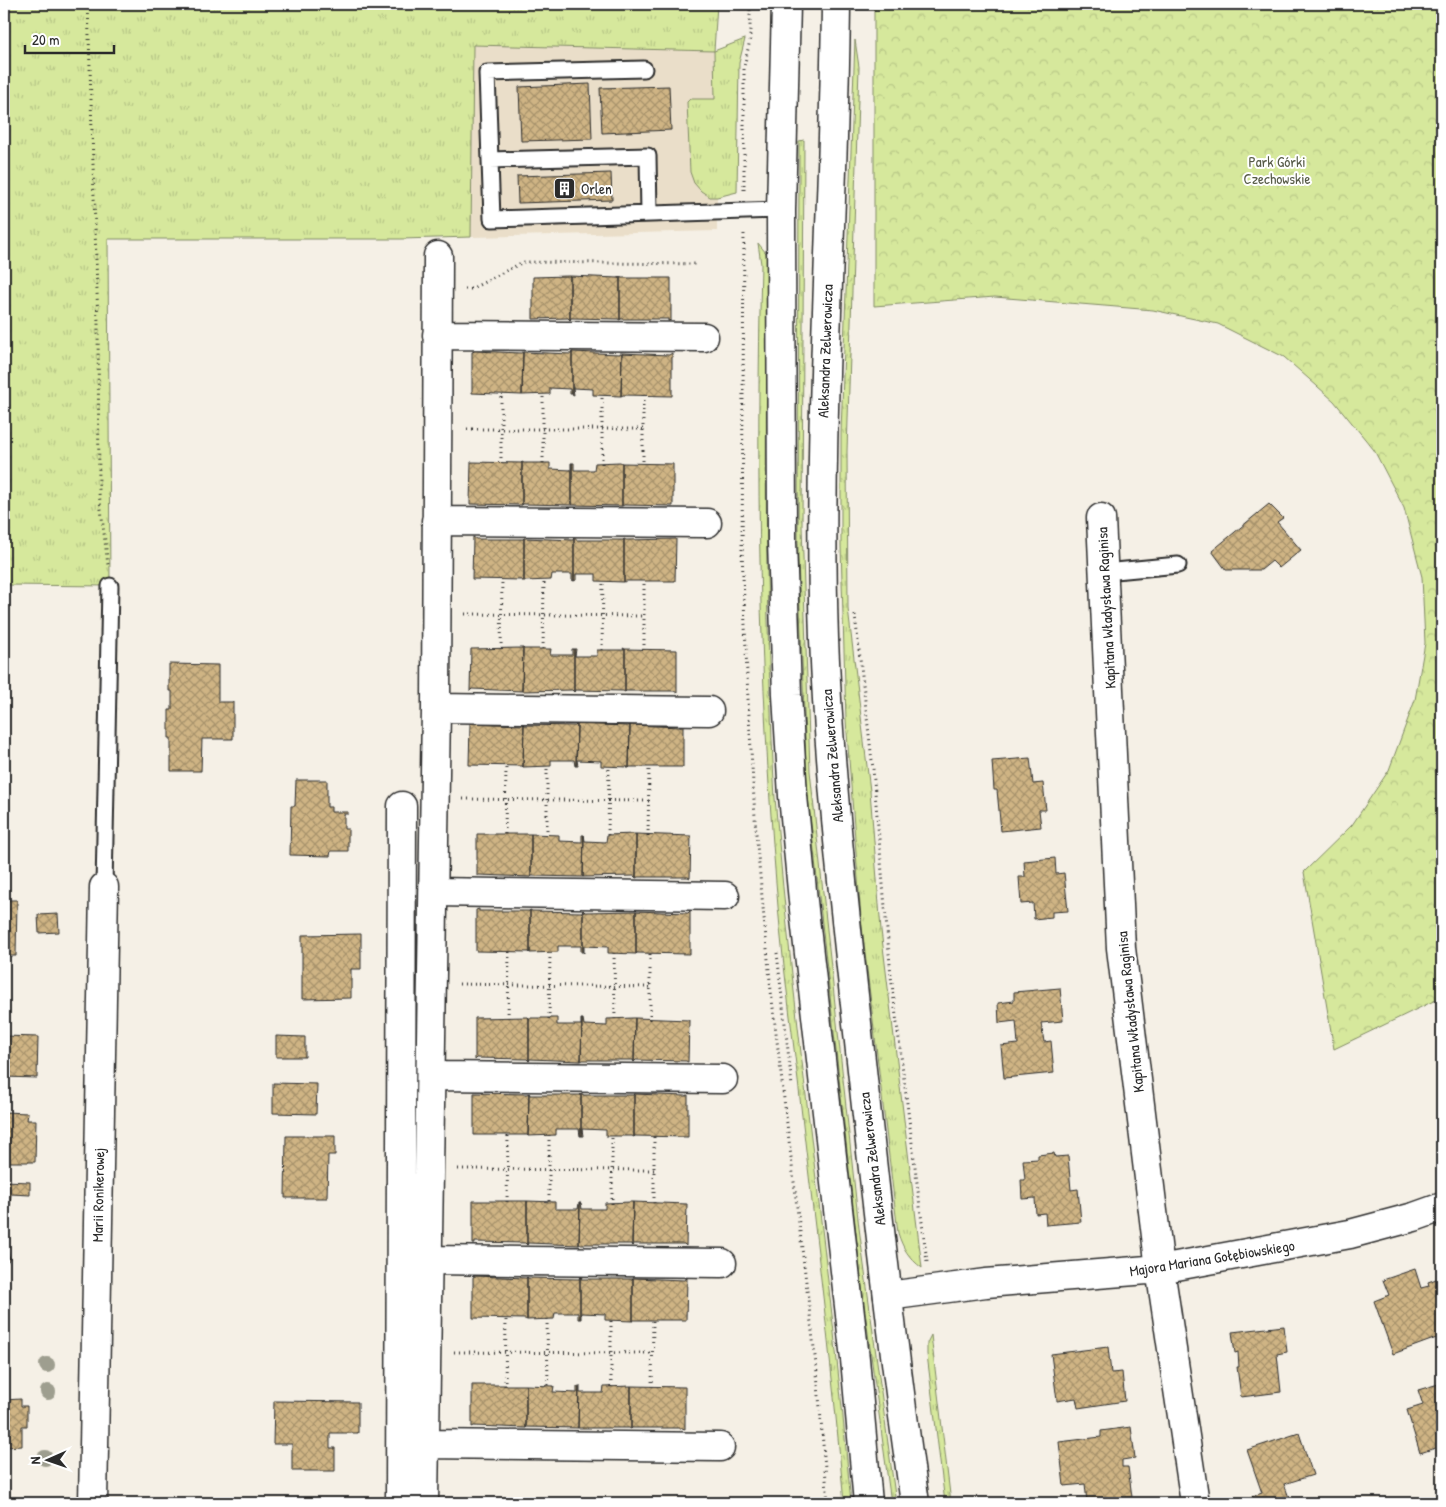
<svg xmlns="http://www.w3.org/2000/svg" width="1446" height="1507" font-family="'Patrick Hand',sans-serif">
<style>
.built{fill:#eadec9}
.grass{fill:url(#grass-tufts);stroke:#808a64}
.forest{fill:url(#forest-crowns);stroke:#808a64}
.building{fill:url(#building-cross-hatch);stroke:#2b2b2b}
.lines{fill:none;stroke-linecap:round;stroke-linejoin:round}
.service-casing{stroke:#2b2b2b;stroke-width:19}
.minor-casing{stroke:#2b2b2b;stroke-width:31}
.tertiary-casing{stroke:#2b2b2b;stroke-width:31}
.path{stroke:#2b2b2b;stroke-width:3;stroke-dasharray:1 4;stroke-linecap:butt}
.service{stroke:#fff;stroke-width:15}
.minor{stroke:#fff;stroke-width:28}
.tertiary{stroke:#fff;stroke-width:28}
.tree{fill:#9e9e8f}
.labels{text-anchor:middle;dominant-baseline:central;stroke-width:4;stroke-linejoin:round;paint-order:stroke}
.park-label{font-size:15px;fill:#565a47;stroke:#fff}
.poi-label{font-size:15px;fill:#2b2b2b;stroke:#fff;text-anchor:start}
.street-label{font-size:15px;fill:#2b2b2b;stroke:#fff}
</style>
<defs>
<pattern id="grass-tufts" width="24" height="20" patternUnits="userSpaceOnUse" patternTransform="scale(1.25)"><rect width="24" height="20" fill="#d6e89c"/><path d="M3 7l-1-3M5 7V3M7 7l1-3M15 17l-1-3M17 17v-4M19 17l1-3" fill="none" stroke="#b8c787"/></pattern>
<pattern id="forest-crowns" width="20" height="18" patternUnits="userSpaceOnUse" patternTransform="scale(1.25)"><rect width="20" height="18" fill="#d6e89c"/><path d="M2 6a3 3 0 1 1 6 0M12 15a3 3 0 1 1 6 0" fill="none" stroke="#b8c787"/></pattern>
<pattern id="building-cross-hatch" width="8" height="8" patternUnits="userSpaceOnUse" patternTransform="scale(1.25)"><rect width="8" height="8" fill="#cfb484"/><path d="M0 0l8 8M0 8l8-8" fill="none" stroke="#a8936c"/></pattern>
</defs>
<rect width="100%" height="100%" fill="#f5f0e6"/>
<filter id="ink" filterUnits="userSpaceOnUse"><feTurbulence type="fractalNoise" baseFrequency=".02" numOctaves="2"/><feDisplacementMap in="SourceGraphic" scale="10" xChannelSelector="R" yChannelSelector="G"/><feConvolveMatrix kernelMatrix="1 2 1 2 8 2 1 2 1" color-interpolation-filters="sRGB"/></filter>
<g filter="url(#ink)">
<path class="built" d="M472 45 714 51 715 99H691L687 102 690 172 710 197H717V231L471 237Z"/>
<path class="grass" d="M4 4H717L714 51 745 39 739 63 737 192 717 197H710L701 191 694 183 690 172 687 102 690 99H715L714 51 473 45 471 237 401 239H108L110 586 4 585Z
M855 40 859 67 847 451 848 609 870 791 881 930 922 1268C909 1258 903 1249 898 1233L861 918 846 720 841 546V432Z
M804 140 802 526 810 771 859 1228 896 1503H891L863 1296 807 787 798 558 799 141Z
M758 243 766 253 768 270C766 401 765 531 769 662 771 707 772 753 775 798 794 1034 831 1268 851 1503H844C832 1362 814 1222 798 1081 790 1015 781 949 776 882 759 677 756 471 761 264Z
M931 1335 951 1503H945L927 1354V1343Z"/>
<path class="forest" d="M874 4H1442V997L1334 1049 1304 872 1352 825 1389 770 1415 700 1425 643 1422 577 1404 508 1374 450 1334 401 1284 357 1218 324 1153 310 995 297 874 306Z"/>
<path class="building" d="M590 84 592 139 521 141 519 87Z
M669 86 671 130 602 133 600 88Z
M611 173 612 200 518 203 517 176Z
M568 276H570V320L568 318 533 319V277Z
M570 276 618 278 620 277V320L618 319 571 318 570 320Z
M620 277 622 278H671V320L668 321V319H621L620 320Z
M475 351 521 353 523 352 522 395 472 393V352Z
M523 352 571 354 572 352V394H570V389L550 388V394L522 395Z
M572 352 620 354V353H622L621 396 593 395V389L573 388 574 395 572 394Z
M622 353 669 355 672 353V396L623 395 621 396Z
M471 462 521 463 522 462V505L470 504Z
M522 462 524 463H550V469L571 470V463H572V505L523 504 522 505Z
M620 462 622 463V506L572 505V463H574V470H594L595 463Z
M622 463 673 464V506L624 505 622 506Z
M1269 504 1283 518 1277 522 1301 550 1279 568 1272 561 1261 570H1226L1212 551Z
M473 537 476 539H523L524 538V581H522V580L472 579Z
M524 538 573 540 574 538V581L572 580V574H552L551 580 524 581Z
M574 538H576V540H623L624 539V582L596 581V574H576V580L574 581Z
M624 539 626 540 676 539 675 581H626L624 582Z
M521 648H523L522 691 472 689 470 691 471 649Z
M523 648 524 649H551L550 655H572V649H574V692L572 690 522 691Z
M623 648 625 649V692L623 691 575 690 574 692V649H576L575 656H597V650H624Z
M625 649 677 650V693L674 691H626L625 692Z
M169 664 218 665V702H233V739H202L201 771H171V738H169V710H172V691H169Z
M472 723 522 725 524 724 523 767 522 766 469 765 470 724Z
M524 724 525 725 575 726 577 724 576 766H575L574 760H551V766L523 767Z
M577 724 628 726 630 725 629 768H627L628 767 601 766V761L577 760 578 766H576Z
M630 725 681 727V725H683V767H630L629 768Z
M1030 758 1033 784 1043 783 1046 810H1039L1041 827 1001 831 997 790H994L992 761Z
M296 780H327V807H331V812H348V814H344V829H348V851H331L330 856 290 855 291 806H295Z
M477 834H531V877L479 875 477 876Z
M531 834 559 835V841L582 842V835H584L583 877 532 876 531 877Z
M635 834H636V878L634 876 583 877 584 835 585 841 606 842 607 835Z
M636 834 691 836 690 878 688 877H638L636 878Z
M1055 858 1056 874 1064 873 1068 911 1052 912V917L1034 919 1033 903 1021 904 1019 877H1025L1024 861Z
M4 892H6V900H17L16 956H4Z
M479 909V911H529L530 910V953L529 952 476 951V910Z
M530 910 532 911 582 912 583 910V952H581V946H558V952L530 953Z
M583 910 585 912 636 911V954L608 953V947L584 946V953L583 952Z
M636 911 688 913 690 911V954L637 953 636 954Z
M58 914 59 932 39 933 38 915Z
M361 934V969H351V998L302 999V935Z
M1060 988 1063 1021 1041 1023 1044 1042 1051 1041 1054 1073 1004 1078 1001 1046 1018 1044 1016 1021 999 1023 998 1003 1014 1001V992Z
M528 1017 529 1018V1061L527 1059 477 1058 475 1060V1018Z
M529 1018H557V1025H581V1019H582L581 1061 530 1059 529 1061Z
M633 1018H635L634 1062 633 1060H583L581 1061 582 1019H583L584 1025 607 1026V1019Z
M635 1018 689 1020 688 1062 686 1061 636 1060 634 1062Z
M4 1036 38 1037 37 1078 4 1077Z
M276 1036 305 1037V1057H276Z
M273 1083 317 1084 316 1114 273 1113Z
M474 1093 527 1094 529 1093 528 1136 527 1135H474Z
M529 1093 530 1095H580L581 1094V1136H580L579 1129H556V1135L528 1136Z
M581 1094H583V1095H633L634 1094V1137L632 1136H606V1130L582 1129 583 1136H581Z
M634 1094 686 1096 688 1095V1137L635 1136 634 1137Z
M4 1112 28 1113 27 1120H36L35 1162H4Z
M286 1136H335V1155H328L327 1198H285Z
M1054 1153 1055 1157 1068 1156 1071 1190 1078 1189 1081 1222 1046 1225 1045 1213 1036 1214 1035 1198 1022 1199 1021 1180H1025L1023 1160 1038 1159V1155Z
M4 1181 30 1182V1195L11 1194 9 1216H4Z
M473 1201H527V1245L525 1243 475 1242V1244H473Z
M527 1201 555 1202V1209H578L579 1203H580L579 1245 528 1243 527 1245Z
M631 1202H633L632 1246 631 1244H581L579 1245 580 1203H581L582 1209H605V1203Z
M633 1202 687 1204 686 1246 684 1244H634L632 1246Z
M4 1236H7L6 1247 10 1258 5 1265V1276Z
M1415 1269 1421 1288 1429 1286 1428 1282 1442 1277V1336L1393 1354 1374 1301 1389 1295 1383 1280Z
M475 1276 526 1278 527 1277V1320L525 1319 473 1318V1277Z
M527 1277 528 1278 579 1279 580 1277V1319H578V1313H555L554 1319 527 1320Z
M580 1277H582L581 1279H632L633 1278V1321L605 1320V1314L581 1313V1319H580Z
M633 1278 684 1280 687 1278 686 1320H634L633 1321Z
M1284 1326 1287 1352 1277 1354 1281 1392 1241 1397 1237 1367H1239L1238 1352 1235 1353 1232 1332Z
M1108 1347 1111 1373 1122 1372 1125 1401 1078 1408 1076 1398 1057 1401 1051 1354Z
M1442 1383V1446L1420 1453 1407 1410 1423 1405 1418 1390Z
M472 1385H526V1428L474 1426 472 1427Z
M526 1385 554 1386 553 1392 577 1393V1387L579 1386 578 1428 526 1427V1428Z
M579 1386H580V1393H603L604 1387 631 1386V1429L629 1428H578Z
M631 1386 685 1387V1429L682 1428H632L631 1429Z
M21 1399V1406H27V1426H22V1446L4 1447V1400Z
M274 1401 358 1402V1433H330V1448H335V1471H292V1444H273Z
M1131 1427 1135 1458 1122 1460V1467H1128L1132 1497 1087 1502 1085 1484 1064 1486 1059 1442 1101 1437V1431Z
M1299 1433 1313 1475 1284 1484 1291 1503H1253L1251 1497 1262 1493 1247 1450Z"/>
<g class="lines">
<defs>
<path id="service" d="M644 69 487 73 492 219 781 210
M490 160 648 156 649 214
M1105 572 1178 565
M104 887 110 586"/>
<path id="minor" d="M437 335 704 337
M1101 518 1121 948 1160 1269 1195 1503
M436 521 707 523
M436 708 709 711
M434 892 725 896
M431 1076 723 1079
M428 1260 722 1263
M888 1296 986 1283 1160 1269 1350 1234 1414 1217 1442 1207
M425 1444 720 1447
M93 1503 104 887
M400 1503 402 806
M424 1503 436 708 438 256"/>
<path id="tertiary" d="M786 4 781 210 782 541 787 695 793 796 803 901 855 1359 868 1503
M836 4C834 215 817 427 824 639 829 767 843 895 857 1023 874 1183 892 1344 915 1503"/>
</defs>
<use href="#service" class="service-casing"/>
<use href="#minor" class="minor-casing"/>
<use href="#tertiary" class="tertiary-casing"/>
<path class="path" d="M88 4 98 323 99 493 108 565
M744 190V67L750 40V4
M744 234 742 551 748 699 756 834 771 991 817 1373 828 1503
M465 289H471L523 262 696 264
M643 395V464
M467 429H643
M501 463V394
M543 463V394
M602 464V395
M465 614 644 616
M855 615 873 769 891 976 927 1262
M501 649 502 580
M543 649 544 580
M602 650 603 581
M644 650V581
M463 799 649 801
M505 834 506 766
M547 835V766
M608 835 609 767
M648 836 649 767
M614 953 615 1020
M777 953 792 1086
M459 984 650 987
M508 1018 509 952
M549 1019 550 952
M650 1020V953
M549 1135V1202
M458 1169 654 1170
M507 1202 508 1135
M654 1203V1136
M612 1204V1136
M547 1319 548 1386
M454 1352 652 1353
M505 1386 506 1319
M611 1387V1320
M652 1387 653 1320"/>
<use href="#service" class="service"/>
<use href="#minor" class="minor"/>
<use href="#tertiary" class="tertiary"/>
</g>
<g class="tree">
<circle cx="47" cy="1365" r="8"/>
<circle cx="48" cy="1392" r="8"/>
<circle cx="45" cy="1458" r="8"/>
</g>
</g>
<defs>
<symbol id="building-square" viewBox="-11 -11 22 22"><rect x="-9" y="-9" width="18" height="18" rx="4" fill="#2b2b2b" stroke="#fff"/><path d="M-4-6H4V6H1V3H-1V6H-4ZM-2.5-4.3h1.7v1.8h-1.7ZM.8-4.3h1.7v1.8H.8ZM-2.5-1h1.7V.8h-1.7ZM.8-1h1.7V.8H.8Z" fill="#fff"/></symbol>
</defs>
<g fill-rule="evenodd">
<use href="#building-square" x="552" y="176" width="25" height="25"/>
</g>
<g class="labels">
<g class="park-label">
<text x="1277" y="161">Park Górki<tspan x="1277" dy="17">Czechowskie</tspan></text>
</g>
<g class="poi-label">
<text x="581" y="188">Orlen</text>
</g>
<g class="street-label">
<text transform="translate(825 351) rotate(-88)">Aleksandra Zelwerowicza</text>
<text transform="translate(1106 608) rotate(-93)">Kapitana Władysława Raginisa</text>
<text transform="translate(832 756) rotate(-95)">Aleksandra Zelwerowicza</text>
<text transform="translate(1130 1012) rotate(-96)">Kapitana Władysława Raginisa</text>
<text transform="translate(872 1159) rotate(-97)">Aleksandra Zelwerowicza</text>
<text transform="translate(98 1195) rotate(-89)">Marii Ronikerowej</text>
<text transform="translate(1212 1258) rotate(-9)">Majora Mariana Gołębiowskiego</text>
</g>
</g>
<rect width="1446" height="1507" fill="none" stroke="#fff" stroke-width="20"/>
<rect x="10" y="10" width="1426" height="1487" fill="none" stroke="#2b2b2b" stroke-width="2" filter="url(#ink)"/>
<g transform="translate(48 1460) rotate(268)" stroke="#ffffff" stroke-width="4" paint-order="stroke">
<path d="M0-4L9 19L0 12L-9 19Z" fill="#2b2b2b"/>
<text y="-8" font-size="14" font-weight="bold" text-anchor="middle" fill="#2b2b2b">N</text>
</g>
<path d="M25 45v8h89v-8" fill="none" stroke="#2b2b2b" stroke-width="2.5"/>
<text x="32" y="45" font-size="15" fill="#2b2b2b" stroke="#ffffff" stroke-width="4" paint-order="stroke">20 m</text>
</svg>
